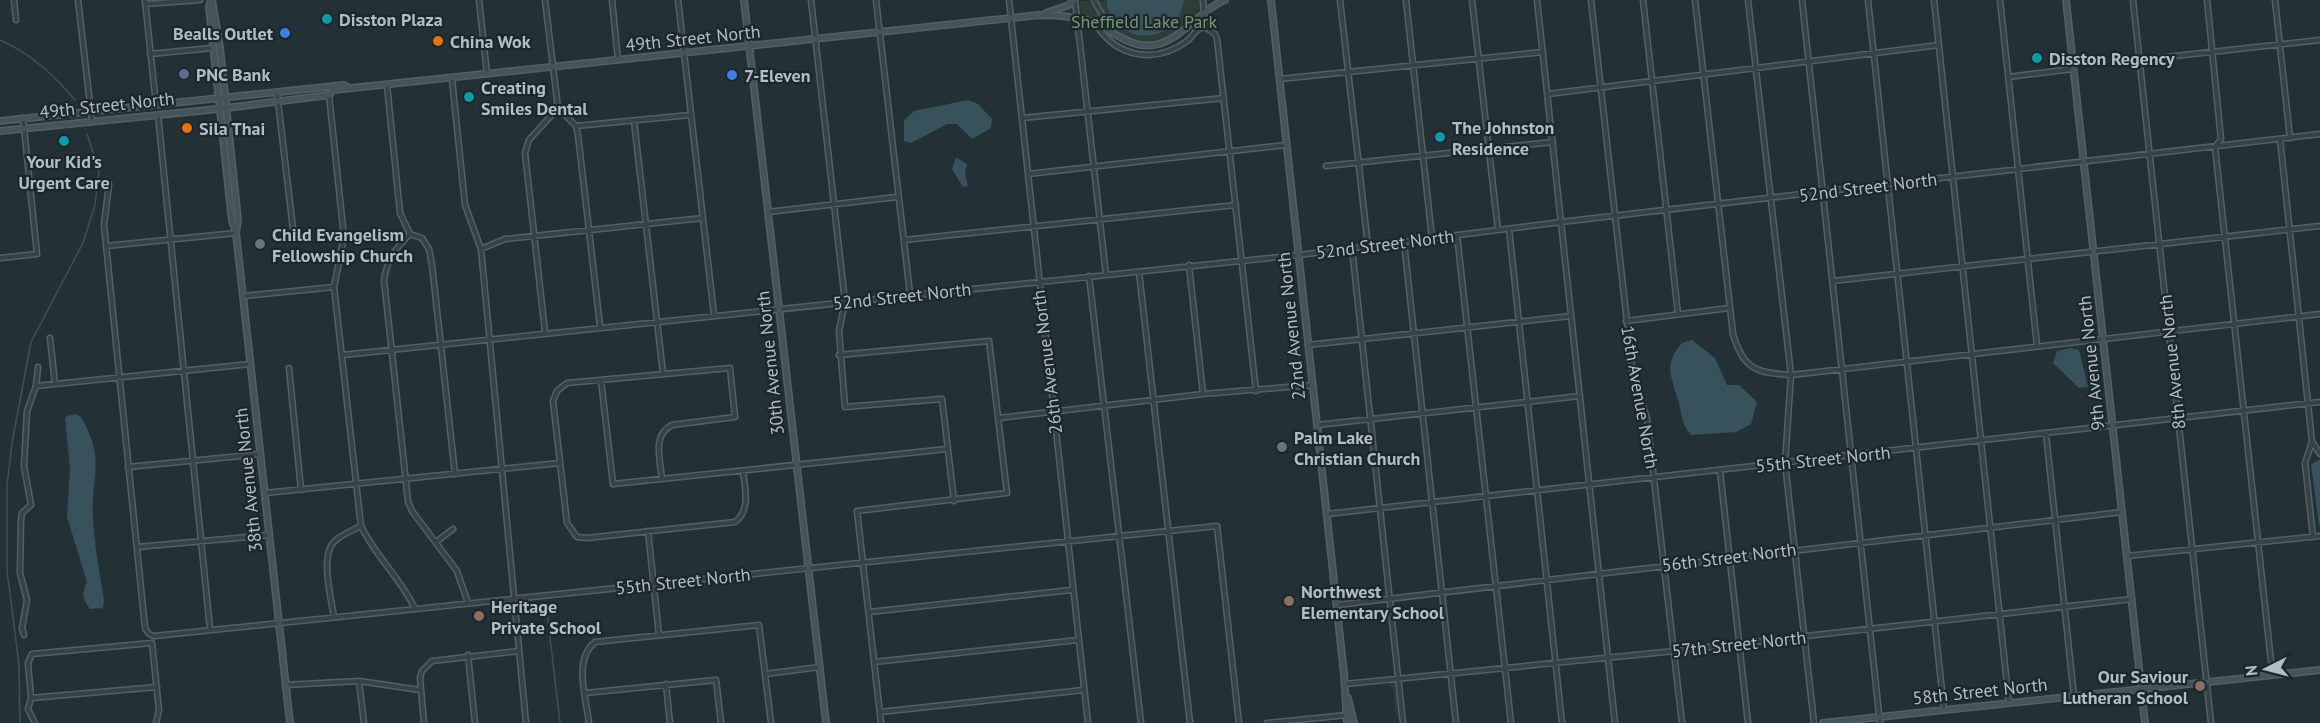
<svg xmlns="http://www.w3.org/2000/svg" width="2320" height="723" font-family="'PT Sans',sans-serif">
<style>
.green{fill:#2b3f38}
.water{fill:#38525c}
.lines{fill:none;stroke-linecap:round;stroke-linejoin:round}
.stream{stroke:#38525c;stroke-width:1.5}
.street-casing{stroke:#546065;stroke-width:7}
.secondary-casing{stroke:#546065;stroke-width:8}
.street{stroke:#364247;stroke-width:4}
.secondary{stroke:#45535a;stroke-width:5}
.culture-dot{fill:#0f9aa8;stroke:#1c272c;stroke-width:2}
.shop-dot{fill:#3f7fe0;stroke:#1c272c;stroke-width:2}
.food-dot{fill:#e8710a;stroke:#1c272c;stroke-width:2}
.service-dot{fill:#5c6f8a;stroke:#1c272c;stroke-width:2}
.worship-dot{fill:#6b7280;stroke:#1c272c;stroke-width:2}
.education-dot{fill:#8d6e63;stroke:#1c272c;stroke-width:2}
.labels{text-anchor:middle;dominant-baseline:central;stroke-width:4.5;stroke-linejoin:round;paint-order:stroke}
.poi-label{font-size:18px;font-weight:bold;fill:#b1bec4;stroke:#1c272c;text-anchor:start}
.park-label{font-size:18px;fill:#749772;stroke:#1c272c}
.street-label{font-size:18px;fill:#b1bec4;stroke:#1c272c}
</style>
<rect width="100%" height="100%" fill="#233137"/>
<path class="green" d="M1200 0 1201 7C1181 27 1158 54 1126 38 1110 29 1099 21 1081 15L1080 1Z
M1394 682 1397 685 1399 715H1396L1393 689 1389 686V682Z"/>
<path class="water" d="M1107 0H1184C1173 56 1105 38 1107 0Z
M968 100 978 104 992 119 991 128 972 139 957 124H947L911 143 904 141V120L914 111Z
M956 157 967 164 965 173 968 186 963 187 952 169Z
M1692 340 1715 358 1727 385H1739L1757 402 1751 424 1736 432 1691 435C1681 423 1682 414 1678 400 1671 375 1663 365 1682 343Z
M2070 348 2079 350 2088 387 2079 388 2053 363 2057 351Z
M75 414 81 417C106 460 91 473 93 517 94 545 100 573 104 601L103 608 90 609C83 600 81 593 87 582L67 517 70 469 65 417Z
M2320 459V524L2319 525 2311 465Z"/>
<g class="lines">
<path class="stream" d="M0 40C31 54 53 74 75 100
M546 603 560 723
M20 723 19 665 7 570V486L12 443 31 342 83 243 95 205 99 170 87 134"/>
<defs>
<path id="street" d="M14 0 16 20
M78 0 92 121
M145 0 156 105
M479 0 487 74
M545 0 558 108 576 126 578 135 600 326
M612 0 618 60
M678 0 714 315
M811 0 845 302 839 331 845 407 942 399 954 501
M876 0 910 294
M1009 0 1088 723
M1075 0 1106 275
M1094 0 1111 31
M1203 0 1205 27
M1340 0 1368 246
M1406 0 1432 238
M1472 0 1498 230
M1537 0 1615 723
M1591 0 1633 376 1647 418 1682 723
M1643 0 1678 314
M1695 0 1733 334C1743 369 1756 373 1791 375L2320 314
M1748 0 1791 375 1785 463 1814 723
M1802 0 1880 723
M1868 0 1944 710
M1934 0 2009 703
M2000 0 2037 346
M2133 0 2211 723
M2207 0 2221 139 2215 147 2271 661
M2275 0 2290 138
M145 4 200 0
M1195 20 1215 34 1217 39 1256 391
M1097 26C1118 58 1156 64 1187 41 1194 36 1194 29 1204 27
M150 54 212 48
M2139 60 2320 40
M2008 77 2073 69
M452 79 465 205 481 249 526 723
M1280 79 1543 52
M387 85 400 213 410 234 422 238 429 249 432 265 455 474
M277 93 293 229
M1548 94 1939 45
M329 95 344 237 334 287 361 526C375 556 401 578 415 609
M158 115 210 629
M1022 118 1224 98
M634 121 663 373
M576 126 690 115
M2280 139 2312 442 2305 463 2313 537
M1326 166 1553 142
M1028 174 1286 145
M109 184 104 225 145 628 149 634 154 636 1217 526 1239 723
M768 212 897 197
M1509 229 1562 723
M410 234C396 248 387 259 384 280L408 501 412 511 457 571 468 603
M1457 235 1511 723
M904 240 1236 205
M1404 242 1456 723
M106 246 236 233
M1352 248 1403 723
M481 249 505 239 703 218
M0 258 37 254 23 118
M1189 265 1203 394
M1139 272 1190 723
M1089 276 1141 723
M1833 281 2320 226
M244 296 334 287
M1626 321 1729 308
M545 332 525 153 529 140 558 108
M50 338 55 384
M1308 345 1571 316
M342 355 1299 255 1561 222 2320 134
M839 355 989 341 1007 493 857 511 881 723
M289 368 301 490
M601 380 613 484 947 449
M36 386 250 364
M999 418 1203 394 1313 385
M1317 425 1580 396
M2046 434 2074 696
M2313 443 2320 454
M128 467 260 454
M1720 471 1748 723
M662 479C660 459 652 435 672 425L735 417 730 368 567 383 557 391 553 401 567 523 577 537 587 538 735 522C751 510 745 488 743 471
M265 493 560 463
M1327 514 2320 402
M648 531 659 635
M436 542 453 529
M137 547 269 535
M2127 556 2320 536
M1337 605 2122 512
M869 612 1072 590
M334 617C331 598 319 553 336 540 343 534 353 530 361 526
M24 635 22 628 27 600 20 573 21 520 22 513 31 505 24 466 27 411 36 386 38 367
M468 655 475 723
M874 662 1078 640
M765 674 820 667
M359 681 364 723
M666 684 670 723
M1345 684 1675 651 2132 599
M285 685 359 681 420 690
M585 693 716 680 721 723
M31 698 157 687
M880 712 1084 690
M35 723 28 709 31 698 28 663 32 654 152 643 159 710 156 723
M424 723 420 678 422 671 432 661 519 651
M589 723C586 697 573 660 595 642L759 625 771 723
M1267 723 1347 715"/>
<path id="secondary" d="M211 0 209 7 232 221 236 232
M212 0 220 48 238 220 236 233 290 723
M744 0 826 723
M1271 0 1344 674 1347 723
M2066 0 2145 723
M1046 13 1069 5 1074 0
M329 95 333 90 1039 15C1054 15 1071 16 1086 20 1111 28 1131 52 1159 44 1185 36 1200 10 1225 0
M0 121 344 85 349 88
M0 131 218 109 329 95
M1348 698 1354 723
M1823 723 2320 670"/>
</defs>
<use href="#street" class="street-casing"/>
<use href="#secondary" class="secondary-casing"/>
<use href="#street" class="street"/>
<use href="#secondary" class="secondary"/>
</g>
<g class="culture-dot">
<circle cx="327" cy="19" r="6"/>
<circle cx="2037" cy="58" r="6"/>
<circle cx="469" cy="97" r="6"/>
<circle cx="1440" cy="137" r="6"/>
<circle cx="64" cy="141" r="6"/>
</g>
<g class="shop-dot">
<circle cx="285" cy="33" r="6"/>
<circle cx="732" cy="75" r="6"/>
</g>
<g class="food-dot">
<circle cx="438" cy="41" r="6"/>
<circle cx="187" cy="128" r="6"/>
</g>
<circle class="service-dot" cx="184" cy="74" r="6"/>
<g class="worship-dot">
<circle cx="260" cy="244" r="6"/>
<circle cx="1282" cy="447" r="6"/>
</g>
<g class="education-dot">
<circle cx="1289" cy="601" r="6"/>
<circle cx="479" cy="616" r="6"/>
<circle cx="2200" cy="686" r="6"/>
</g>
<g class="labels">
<g class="poi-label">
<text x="339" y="19">Disston Plaza</text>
<text x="273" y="33" text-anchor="end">Bealls Outlet</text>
<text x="450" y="41">China Wok</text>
<text x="2049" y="58">Disston Regency</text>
<text x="196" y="74">PNC Bank</text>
<text x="744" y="75">7-Eleven</text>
<text x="481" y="87">Creating<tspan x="481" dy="21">Smiles Dental</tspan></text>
<text x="1452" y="127">The Johnston<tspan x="1452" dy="21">Residence</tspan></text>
<text x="199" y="128">Sila Thai</text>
<text x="64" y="161" text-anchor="middle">Your Kid's<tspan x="64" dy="21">Urgent Care</tspan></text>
<text x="272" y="234">Child Evangelism<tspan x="272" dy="21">Fellowship Church</tspan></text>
<text x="1294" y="437">Palm Lake<tspan x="1294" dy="21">Christian Church</tspan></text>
<text x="1301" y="591">Northwest<tspan x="1301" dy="21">Elementary School</tspan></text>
<text x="491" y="606">Heritage<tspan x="491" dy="21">Private School</tspan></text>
<text x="2188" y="676" text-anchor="end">Our Saviour<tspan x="2188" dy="21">Lutheran School</tspan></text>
</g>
<g class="park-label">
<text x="1144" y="21">Sheffield Lake Park</text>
</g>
<g class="street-label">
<text transform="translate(693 38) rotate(-6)">49th Street North</text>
<text transform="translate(107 105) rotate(-6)">49th Street North</text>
<text transform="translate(1868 187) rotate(-7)">52nd Street North</text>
<text transform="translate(1385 244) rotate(-7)">52nd Street North</text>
<text transform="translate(902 296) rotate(-6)">52nd Street North</text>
<text transform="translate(1291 326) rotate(-96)">22nd Avenue North</text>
<text transform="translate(1047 362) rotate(-97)">26th Avenue North</text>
<text transform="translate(2172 362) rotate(-96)">8th Avenue North</text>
<text transform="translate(770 363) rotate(-96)">30th Avenue North</text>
<text transform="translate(2091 363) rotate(-96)">9th Avenue North</text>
<text transform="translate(1640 397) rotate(80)">16th Avenue North</text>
<text transform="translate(1823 459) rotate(-6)">55th Street North</text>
<text transform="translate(248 480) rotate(-96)">38th Avenue North</text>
<text transform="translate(1729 557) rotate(-7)">56th Street North</text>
<text transform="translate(683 581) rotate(-6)">55th Street North</text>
<text transform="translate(1739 644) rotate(-6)">57th Street North</text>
<text transform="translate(1980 691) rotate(-6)">58th Street North</text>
</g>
</g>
<g transform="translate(2266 669) rotate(264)" stroke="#1c272c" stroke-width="4.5" paint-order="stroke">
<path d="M0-4.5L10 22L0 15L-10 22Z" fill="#b1bec4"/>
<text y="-9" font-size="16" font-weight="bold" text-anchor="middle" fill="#b1bec4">N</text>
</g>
</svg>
